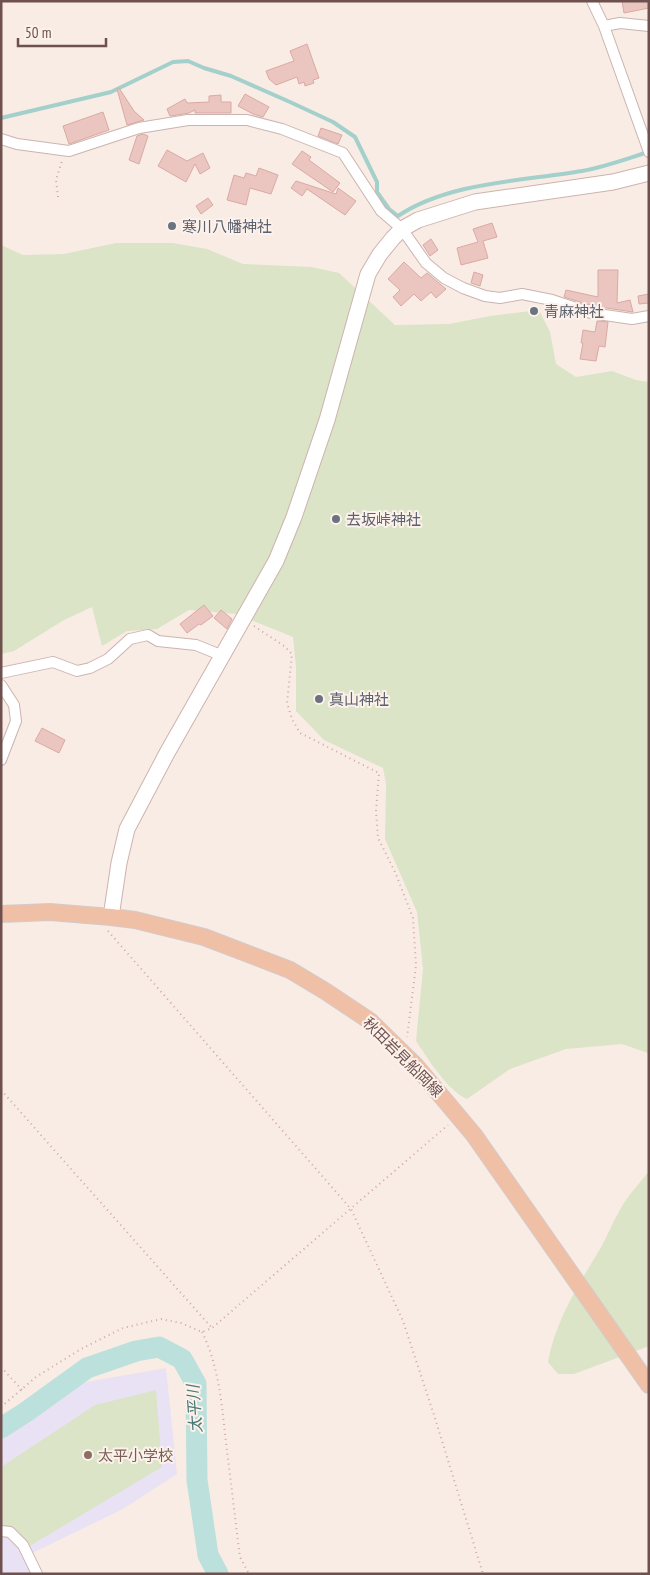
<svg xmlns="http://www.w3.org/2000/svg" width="650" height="1575" font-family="'PT Sans Narrow','Noto Sans JP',sans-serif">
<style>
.education{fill:#e9e2f5}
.green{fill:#dbe4c6}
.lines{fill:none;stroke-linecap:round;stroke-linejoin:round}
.stream{stroke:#a4d0cb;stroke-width:4}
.river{stroke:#bce0db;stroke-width:21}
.building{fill:#ebc5c0;stroke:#dba9a3}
.street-casing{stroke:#cbb4b0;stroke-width:12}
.secondary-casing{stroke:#cdb3ae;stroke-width:17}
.primary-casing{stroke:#d4caca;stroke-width:18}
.path{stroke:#cfa9a4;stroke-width:2;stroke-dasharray:1 4;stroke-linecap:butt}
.street{stroke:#fff;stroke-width:10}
.secondary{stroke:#fff;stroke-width:15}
.primary{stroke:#efc0a6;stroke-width:16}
.worship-dot{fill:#6b7280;stroke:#fcf1eb;stroke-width:2}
.education-dot{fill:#8d6e63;stroke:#fcf1eb;stroke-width:2}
.labels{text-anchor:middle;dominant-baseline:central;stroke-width:4;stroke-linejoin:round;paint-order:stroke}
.worship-label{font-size:15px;fill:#5b616d;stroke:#fcf1eb;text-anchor:start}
.street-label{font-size:15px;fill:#6e504e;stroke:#fcf1eb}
.education-label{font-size:15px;fill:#785e54;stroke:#fcf1eb;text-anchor:start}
.water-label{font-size:16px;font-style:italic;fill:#477873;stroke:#fcf1eb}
</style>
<rect width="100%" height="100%" fill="#f9ece5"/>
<path class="education" d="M166 1368 177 1474 123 1509 24 1557 34 1574H1V1436L80 1383Z"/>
<path class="green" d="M116 243H173L207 249 243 264 311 267 339 273 395 325 449 324 490 316 539 310 550 332 556 364 576 377 612 371 636 380 649 382V1055L648 1053 622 1044 566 1049 510 1069 467 1099C448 1091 428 1059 416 1041L423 969 417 912 385 839 386 784 383 768 324 740 296 711V667L293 637 236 614 189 610 157 629 127 631 102 646 92 607 64 620 14 651 1 654V245L23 255 64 254Z
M649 1171V1346L574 1374H558L548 1362C555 1321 579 1284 600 1249 608 1235 613 1221 621 1208 628 1195 640 1183 649 1171Z
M156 1390 162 1467 28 1547 1 1526V1467L95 1405Z"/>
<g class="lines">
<path class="stream" d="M1 118 111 92 173 62 188 61 204 68 231 76 290 102 333 122 355 137 377 182V192L389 209 398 216C449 182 523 181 582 171 604 167 626 159 648 152"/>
<path class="river" d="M1 1428 26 1412 87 1368 136 1351 159 1347 182 1359 196 1384 197 1480 208 1555 218 1574"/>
</g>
<path class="building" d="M622 1H649V8L624 13Z
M307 44 319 78 313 80 314 83 305 86 304 82 299 84 297 77 276 85 269 79 266 71 294 61 290 51Z
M119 88 134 111 144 120 127 125 117 89Z
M245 94 269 107 263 117 253 114 238 106Z
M221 95V102H231V113H195V110L189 113 170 116 167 109 185 99 187 103 209 102V96Z
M103 112 109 130 69 144 63 126Z
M321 128 342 135 338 144 318 136Z
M143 134 148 136 139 164 129 160 137 136Z
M167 150 187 161 203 153 210 168 200 174 195 164 186 182 158 166Z
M302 151 311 157 309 160 340 183 333 192 292 164Z
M259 168 278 175 271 194 250 188 246 205 227 200 234 175 244 178 246 173 256 176Z
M296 181 336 194 338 188 356 201 345 215 307 189 302 196 291 188Z
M208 198 213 205 201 214 196 206Z
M492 223 497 237 483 241 488 258 461 265 457 248 478 242 473 229Z
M431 239 438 250 430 256 423 245Z
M404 262 421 278 427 273 446 289 436 298 431 292 421 301 414 294 401 306 393 297 400 290 388 279Z
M598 270H618L617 303 630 300 633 312 593 306 564 297 566 290 598 297Z
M474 272 483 275 480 286 471 283Z
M649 294V303L639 304 638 296Z
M597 321 608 322 605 347 599 346 596 361 580 359 583 343H581L583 330 595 332Z
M204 605 213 616 201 625 199 624 187 633 180 624Z
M221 610 232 619 227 629 214 618Z
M42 728 65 740 59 753 35 741Z"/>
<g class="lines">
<defs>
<path id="street" d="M592 1 604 26 649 152
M604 26 620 23 649 26
M1 139 17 144 69 151 139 128 188 120H247L282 129 343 153 381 211 402 229 426 263 444 278 463 288 485 296 500 298 522 294 552 300 591 313 632 319 649 316
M1 673 53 662 77 671 90 668 108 659 130 639 148 635 158 641 196 645 223 656
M1 685 14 705 16 721 1 760
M1 1531 10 1532 23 1545 37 1574"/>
<path id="secondary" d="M111 917 119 863 127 829 167 753 276 561 294 517 327 420 368 274 380 254 393 238 402 229 418 220 475 202 613 182 649 173"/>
<path id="primary" d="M1 914 50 912 111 917 135 920 204 937 290 970 325 991 370 1021 416 1066 474 1135 649 1385"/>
</defs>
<use href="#street" class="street-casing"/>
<use href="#secondary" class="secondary-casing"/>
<use href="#primary" class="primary-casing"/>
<path class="path" d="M58 197 56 180 62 161
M254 626 284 646 292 654 287 703 292 719 300 733 379 773 376 811 378 838 395 872 413 918 416 966 407 1037
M108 931 351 1209 403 1321 434 1415 483 1574
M1 1090 212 1328
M202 1332C219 1366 222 1406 226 1443 231 1481 235 1519 240 1557L249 1574
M1 1367 22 1390
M1 1407 36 1377 81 1349 123 1328 161 1319 181 1323 202 1332 212 1328 448 1125"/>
<use href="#street" class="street"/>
<use href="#secondary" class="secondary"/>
<use href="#primary" class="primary"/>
</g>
<g class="worship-dot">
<circle cx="172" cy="226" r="5"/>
<circle cx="534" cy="311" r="5"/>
<circle cx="336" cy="519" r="5"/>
<circle cx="319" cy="699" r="5"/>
</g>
<circle class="education-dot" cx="88" cy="1455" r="5"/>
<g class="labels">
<g class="worship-label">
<text x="182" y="226">寒川八幡神社</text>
<text x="544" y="311">青麻神社</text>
<text x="346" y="519">去坂峠神社</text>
<text x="329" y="699">真山神社</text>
</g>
<g class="street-label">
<text transform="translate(403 1057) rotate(45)">秋田岩見船岡線</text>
</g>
<g class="education-label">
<text x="98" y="1455">太平小学校</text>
</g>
<g class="water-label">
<text transform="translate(194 1409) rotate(-94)">太平川</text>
</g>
</g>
<rect width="650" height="1575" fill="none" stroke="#6e504e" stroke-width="5"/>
<path d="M18 38v8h88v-8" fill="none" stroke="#6e504e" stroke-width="2.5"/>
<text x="25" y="38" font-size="15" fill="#6e504e" stroke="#fcf1eb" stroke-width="4" paint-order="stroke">50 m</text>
</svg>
